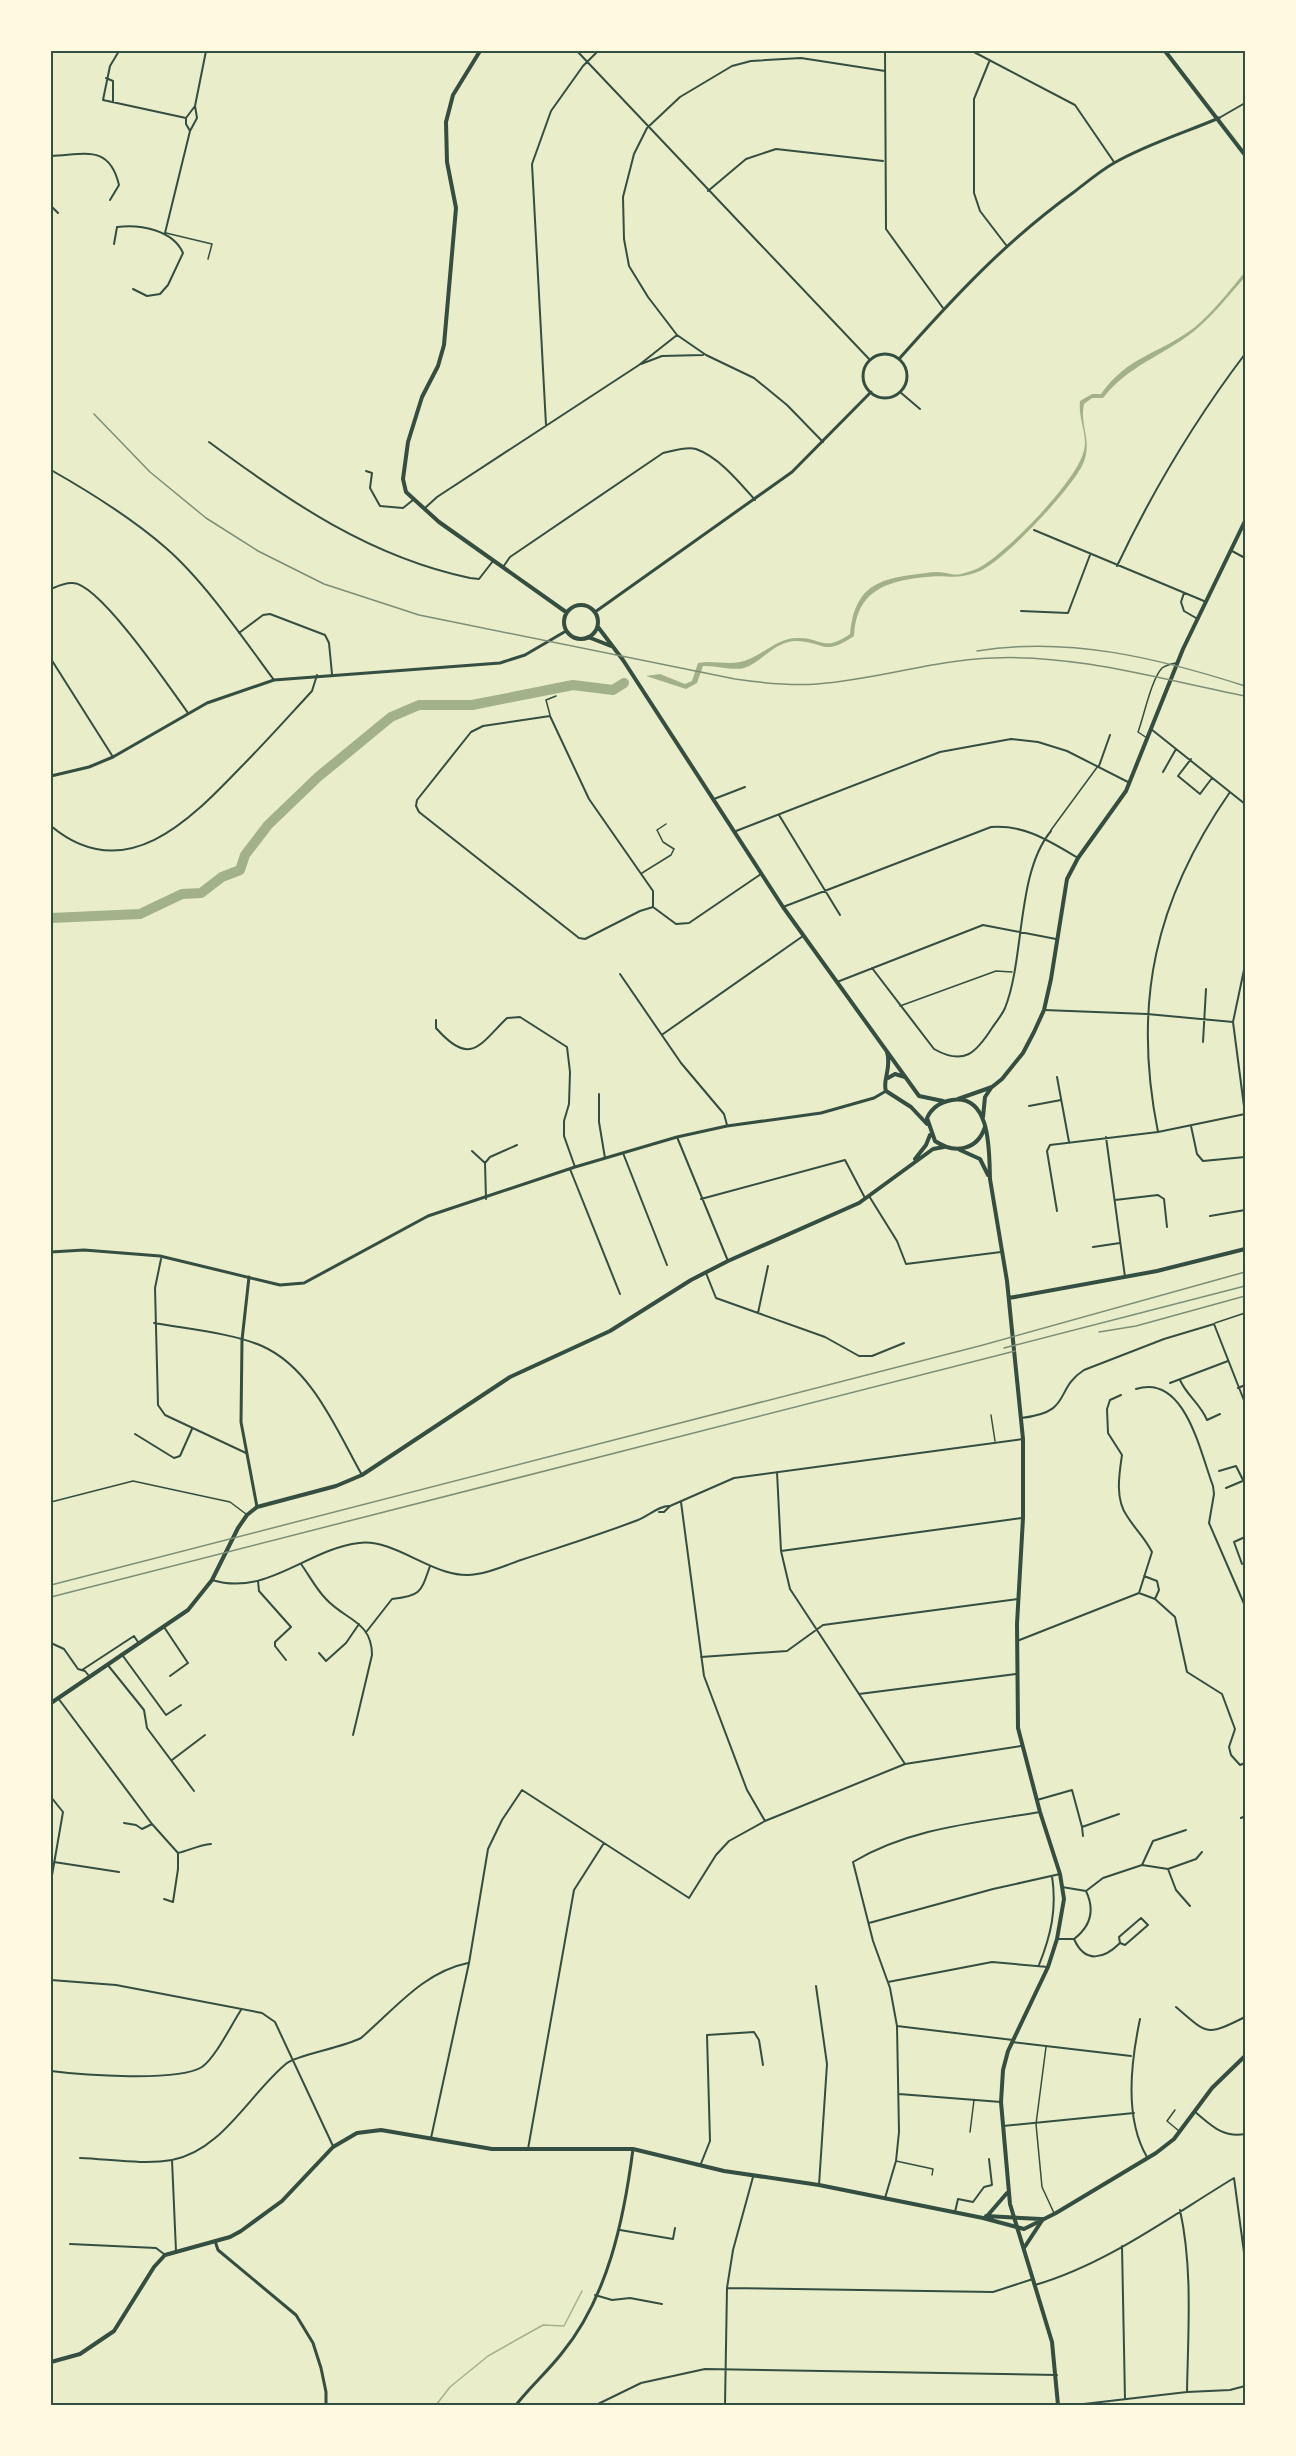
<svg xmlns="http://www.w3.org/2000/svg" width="1296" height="2456" font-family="'Titillium Web',sans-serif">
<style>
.water{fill:#a3b18a}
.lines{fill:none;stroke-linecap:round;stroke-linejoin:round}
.stream{stroke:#a3b18a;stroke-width:1.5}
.river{stroke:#a3b18a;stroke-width:10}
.service{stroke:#344e41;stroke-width:1.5}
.minor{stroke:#344e41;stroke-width:2}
.tertiary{stroke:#344e41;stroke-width:3}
.secondary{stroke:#344e41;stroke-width:4}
.primary{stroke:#344e41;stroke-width:4}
.rail{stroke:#7c8e77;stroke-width:1.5}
.neatline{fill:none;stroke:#344e41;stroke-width:2}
</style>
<rect width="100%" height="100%" fill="#e9edc9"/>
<path class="water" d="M1245 272V277C1229 295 1212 317 1193 332 1162 356 1128 366 1103 398H1092L1084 404C1079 425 1094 443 1082 466 1069 491 1006 559 980 571 956 581 949 574 926 577 886 581 856 591 854 636 823 657 825 642 797 641 776 640 762 662 744 668 733 671 715 665 703 666L697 683 686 689 646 676 660 674 685 684 692 681 698 663C712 660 726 665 740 662 760 658 776 638 797 638 822 637 823 653 850 634 854 593 871 580 911 575 920 574 929 572 938 572 946 572 953 576 961 574 968 572 976 570 982 566 1009 550 1078 480 1084 450 1088 435 1078 419 1080 401L1092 394H1101C1127 357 1158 354 1191 330 1209 317 1231 289 1245 272Z"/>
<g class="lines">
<path class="stream" d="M436 2405 450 2387 488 2356 543 2325 564 2326 582 2291"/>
<path class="river" d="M51 918 140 914 182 894 201 893 222 877 240 870 245 855 268 825 318 777 391 717 419 705H472L573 685 613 690 624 683"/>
<path class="service" d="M166 233 212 244 208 259
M550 715 546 700 556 696
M1147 738 1138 732C1144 716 1151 680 1162 668 1166 665 1171 664 1176 663
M1051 830 1098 766
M642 873 671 855 674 849 663 842 657 830 666 824
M900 1006 996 971 1012 972
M1215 1323 1245 1313
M991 1415 995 1441
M51 1502 133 1481 230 1502 246 1514
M1046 2047 1036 2124 1042 2187 1054 2213
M1175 2110 1167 2121 1179 2131
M970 2132 974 2100
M896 2161 933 2169 932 2175"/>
<path class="minor" d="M119 51 110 66 103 100 186 118
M577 51 870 360
M885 51 886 229 943 308
M972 51 1075 105 1114 162
M989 62 974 99V193L980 211 1006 245
M106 78 113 81V102
M1219 118 1245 103
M190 131 197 118 195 106
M51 156C83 155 109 143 119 185L110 200
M708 191 746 159 776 149 883 161
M51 206 58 213
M165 233 190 131 186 124V118L195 106 206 51
M114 244 117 227C140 224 173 230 183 253L168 285 160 294 147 296 133 289
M641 364 662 356 703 355
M900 392 920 409
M546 425 532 164 551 111 583 66 598 51
M209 442C290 502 370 557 470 578L479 579 493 561
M823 442 787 405 754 378 706 355 677 335 648 297 629 266 624 239 623 197 634 154 647 128 680 97 732 66 751 61 801 58 885 71
M51 470C88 491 134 520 166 548 205 582 243 638 274 680
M366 471 372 473 370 488 380 506 403 508 413 500
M425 508 437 497 639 365 677 335
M1034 530 1204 601
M1232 551 1245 558
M1117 566C1153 490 1195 420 1245 354
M503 567 510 557 663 453C673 451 686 446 696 449 719 457 740 483 755 500
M51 589C58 586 65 582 73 583 100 584 170 688 188 713
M1184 593 1181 602 1184 611 1196 618
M1021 611 1068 613 1090 555
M239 633 263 615 270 614 325 635 329 643 332 674
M51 659 113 757
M1151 729 1245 804
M1191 759 1178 776 1200 794 1212 778
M1099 766 1110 735
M1163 772 1176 749
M714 799 745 787
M779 815 840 915
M51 826C125 888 190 820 240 768 265 743 288 717 312 691L317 675
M736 831 940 752 1011 739 1038 742 1067 751 1128 782
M653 907V891L589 799 550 716 483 726 471 732 417 800 416 806 419 812 579 938 585 939 640 911 653 907 676 924 689 923 761 874
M783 907 991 827C1024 824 1051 842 1078 858
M872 968 934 1049C964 1066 976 1053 992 1028 996 1022 1002 1015 1005 1008 1025 958 1016 873 1051 831
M620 974 681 1063 724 1114 727 1125
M837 982 983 925 1056 939
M1044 1010 1147 1014 1233 1022
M436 1020V1028C471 1068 480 1044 507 1018L520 1017 567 1047 570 1072 569 1104 564 1121V1136L575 1167
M663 1034 803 936
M1203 1042 1206 989
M1057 1077 1069 1142
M599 1094V1122L605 1158
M1029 1106 1061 1100
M1191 1126 1197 1154 1203 1161 1245 1157
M1158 1132C1132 1003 1155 900 1230 792
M677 1137 728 1261
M1106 1137 1125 1277
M472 1151 485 1163
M623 1153 667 1265
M570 1169 620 1294
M869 1196 897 1241 906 1264 1001 1252
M486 1199 485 1163 490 1157 517 1145
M701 1199 845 1160 865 1198
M1115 1200 1158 1195 1164 1199 1167 1227
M1057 1211 1047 1151 1050 1145 1158 1132 1245 1114 1233 1022 1245 965
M1210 1216 1245 1210
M1093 1247 1120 1243
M161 1259 155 1288 158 1405 165 1415 246 1453
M706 1273 716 1298 825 1337 859 1356H872L904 1343
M758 1313 768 1266
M154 1323C187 1329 232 1333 262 1346 312 1368 337 1431 362 1475
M1180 1380C1187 1396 1200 1403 1207 1420L1220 1414
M1170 1383 1228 1361
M1238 1388 1245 1385
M1136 1389C1185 1373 1200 1452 1213 1486L1214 1494 1209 1523 1245 1606
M1021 1418C1074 1412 1053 1390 1084 1370L1164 1339 1214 1324 1245 1403
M135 1434 174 1458 180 1456 192 1429
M1219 1471 1236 1466 1243 1480
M777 1472 781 1551 790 1589 905 1764
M1226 1488 1245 1480
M681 1502 704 1676 747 1790 765 1821
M659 1512H664L670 1506 734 1478 1023 1439
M781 1551 1022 1518
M301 1564C309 1575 316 1589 326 1599 345 1620 372 1621 372 1655L353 1735
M1242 1564 1234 1542 1245 1537
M1144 1576 1157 1581 1159 1590 1155 1599 1175 1617 1187 1672 1222 1694 1235 1729 1229 1747 1231 1755 1240 1765 1245 1763
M212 1580C267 1597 307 1549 359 1543 398 1538 436 1582 477 1574 492 1572 506 1565 521 1560 560 1547 599 1535 638 1520 648 1516 660 1505 670 1506
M258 1581 259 1591 291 1627 275 1642V1646L286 1660
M1139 1593 1155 1599
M164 1627 188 1663 170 1676
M367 1631 392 1599C421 1596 421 1592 430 1566
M1017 1641 1139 1593 1152 1552C1145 1538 1135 1529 1127 1516 1115 1499 1119 1475 1122 1455L1108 1433 1107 1409 1110 1400 1121 1395
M51 1643 64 1649 78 1669 85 1671 89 1676
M319 1653 326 1661 346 1643 359 1624
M123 1656 166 1715 181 1705
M701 1657 787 1651 823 1625 1018 1599
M107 1664 144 1710 147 1728 194 1791
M82 1670 134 1636 138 1642
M859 1694 1016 1674
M58 1698 152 1824 178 1853V1869L173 1902 164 1899
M172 1760 205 1735
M51 1797 63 1812 51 1881
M1037 1800 1072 1790 1082 1827 1119 1814
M1241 1818 1245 1816
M124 1823 136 1825 142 1829 152 1824
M1082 1827 1083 1836
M178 1853C190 1850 199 1845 211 1844
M54 1862 119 1872
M1142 1865 1153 1841 1186 1830
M1168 1869 1176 1890 1190 1906
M1062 1887 1086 1891 1103 1878 1142 1865 1168 1869 1196 1859 1202 1852
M869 1923 993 1889 1060 1874
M1057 1939H1074
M1074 1939C1085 1964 1104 1959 1120 1943L1125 1945 1148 1925 1141 1918 1119 1937 1120 1943
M1074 1939C1091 1926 1095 1910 1086 1891
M1039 1965C1051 1935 1057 1909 1052 1876
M51 1980 116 1985 262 2013 275 2022 333 2146
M888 1982 992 1962 1048 1967
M816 1986 827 2064 819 2185
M1176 2007C1208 2034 1205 2037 1245 2017
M1140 2019C1131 2062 1124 2118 1147 2157
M897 2026 1013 2040
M1012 2042 1131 2056
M51 2071C81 2075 178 2082 202 2067 216 2057 231 2025 241 2010
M899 2094 1001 2102
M1194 2111C1211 2125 1222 2138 1245 2134
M1003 2126 1134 2113
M431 2138 469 1963 488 1849 502 1820 522 1790 689 1898 716 1855 729 1841 765 1821 905 1764 1021 1746
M528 2149 574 1890 604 1843
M80 2158C109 2159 143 2165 172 2160 222 2151 250 2093 287 2063 299 2054 342 2048 361 2038 394 2010 423 1972 468 1963
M172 2160 176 2251
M700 2166 710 2141 707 2035 754 2032 759 2040 763 2065
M885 2198 896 2161 899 2132 897 2026 890 1988 873 1941 853 1862C910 1828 975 1823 1040 1812
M1180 2210C1193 2269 1188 2332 1187 2392
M955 2212 958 2199 973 2202 984 2187 992 2185 989 2159
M620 2230 673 2239 675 2228
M70 2244 156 2248 164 2254
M1122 2246 1125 2399
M1035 2285C1107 2264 1171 2216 1234 2178L1245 2260
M727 2288 993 2292 1033 2279
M595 2295 612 2300 630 2298 662 2304
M596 2405 641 2383 705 2369 1057 2375
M725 2405 727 2288 733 2250 753 2177
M1075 2405 1187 2392 1230 2390 1245 2386"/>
<path class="tertiary" d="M863 376a22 22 0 1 1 44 0a22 22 0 1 1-44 0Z
M899 359C954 297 1006 241 1074 192 1087 182 1100 171 1114 163 1147 144 1184 133 1219 118
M595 612 792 472 871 392
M51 776 89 767 113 757 207 703 274 680 500 663 525 655 566 631
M51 1252 84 1250 160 1256 280 1285 304 1283 428 1216 575 1167 677 1137 727 1126 821 1113 874 1098 886 1091
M249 1277 242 1340 241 1422 257 1507
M215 2241 218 2250 296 2315 313 2343 321 2368 326 2392V2405
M516 2405C530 2387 548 2371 562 2353 608 2297 624 2219 633 2149"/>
<path class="secondary" d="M1165 51 1245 155
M986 2216 1041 2219
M51 2362 80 2354 114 2331 154 2267 165 2255 230 2237 241 2231 282 2201 333 2147 357 2133 381 2130 492 2149H633L724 2171 819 2185 983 2218 1024 2229 1056 2213 1156 2153 1174 2139 1212 2088 1245 2056"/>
<path class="primary" d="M480 51 453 95 446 122 447 162 456 208 444 345 438 366 422 397 408 442 403 479 406 492 439 522 566 612
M564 622a17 17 0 1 1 34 0a17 17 0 1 1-34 0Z
M598 627 623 660 783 907 919 1096 943 1101
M588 637 611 646
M887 1052C892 1069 882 1080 886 1091L911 1107 927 1124
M888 1078 895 1074 905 1077
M958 1099 992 1087 1002 1079 1023 1053 1034 1032 1044 1010 1051 979 1067 879 1078 858 1126 791 1183 649 1245 521
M983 1117 985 1097 991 1088
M985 1127C977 1151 954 1154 935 1141L927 1118C932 1107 941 1102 952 1100 992 1094 989 1154 990 1179L1007 1281 1023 1439V1518L1017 1624 1018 1728 1040 1812 1060 1874 1064 1899 1057 1939 1048 1967 1008 2051 1003 2070 1001 2102 1010 2204 1052 2342 1058 2405
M960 1150 980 1159 988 1175
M915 1159 926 1145 930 1135
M1009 1298 1157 1271 1245 1249
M51 1703 188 1610 212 1580 238 1528 247 1515 257 1507 336 1486 362 1475 510 1377 610 1331 691 1280 728 1261 859 1203 933 1149 944 1147
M988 2215 1007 2193
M1024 2248 1043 2219"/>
<path class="rail" d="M94 414 150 472 206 518 258 551 324 584 419 615 735 679C762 683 789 686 817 684 876 680 933 660 993 658 1077 654 1163 680 1245 696
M977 651C1068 636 1158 658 1245 686
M1099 1332 1136 1326 1245 1296
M1004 1348 1245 1286
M51 1585 983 1345 1245 1272
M51 1597 1015 1351"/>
</g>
<rect width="1296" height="2456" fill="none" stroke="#fefae0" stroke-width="105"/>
<rect x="52" y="52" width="1192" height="2352" class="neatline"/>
</svg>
